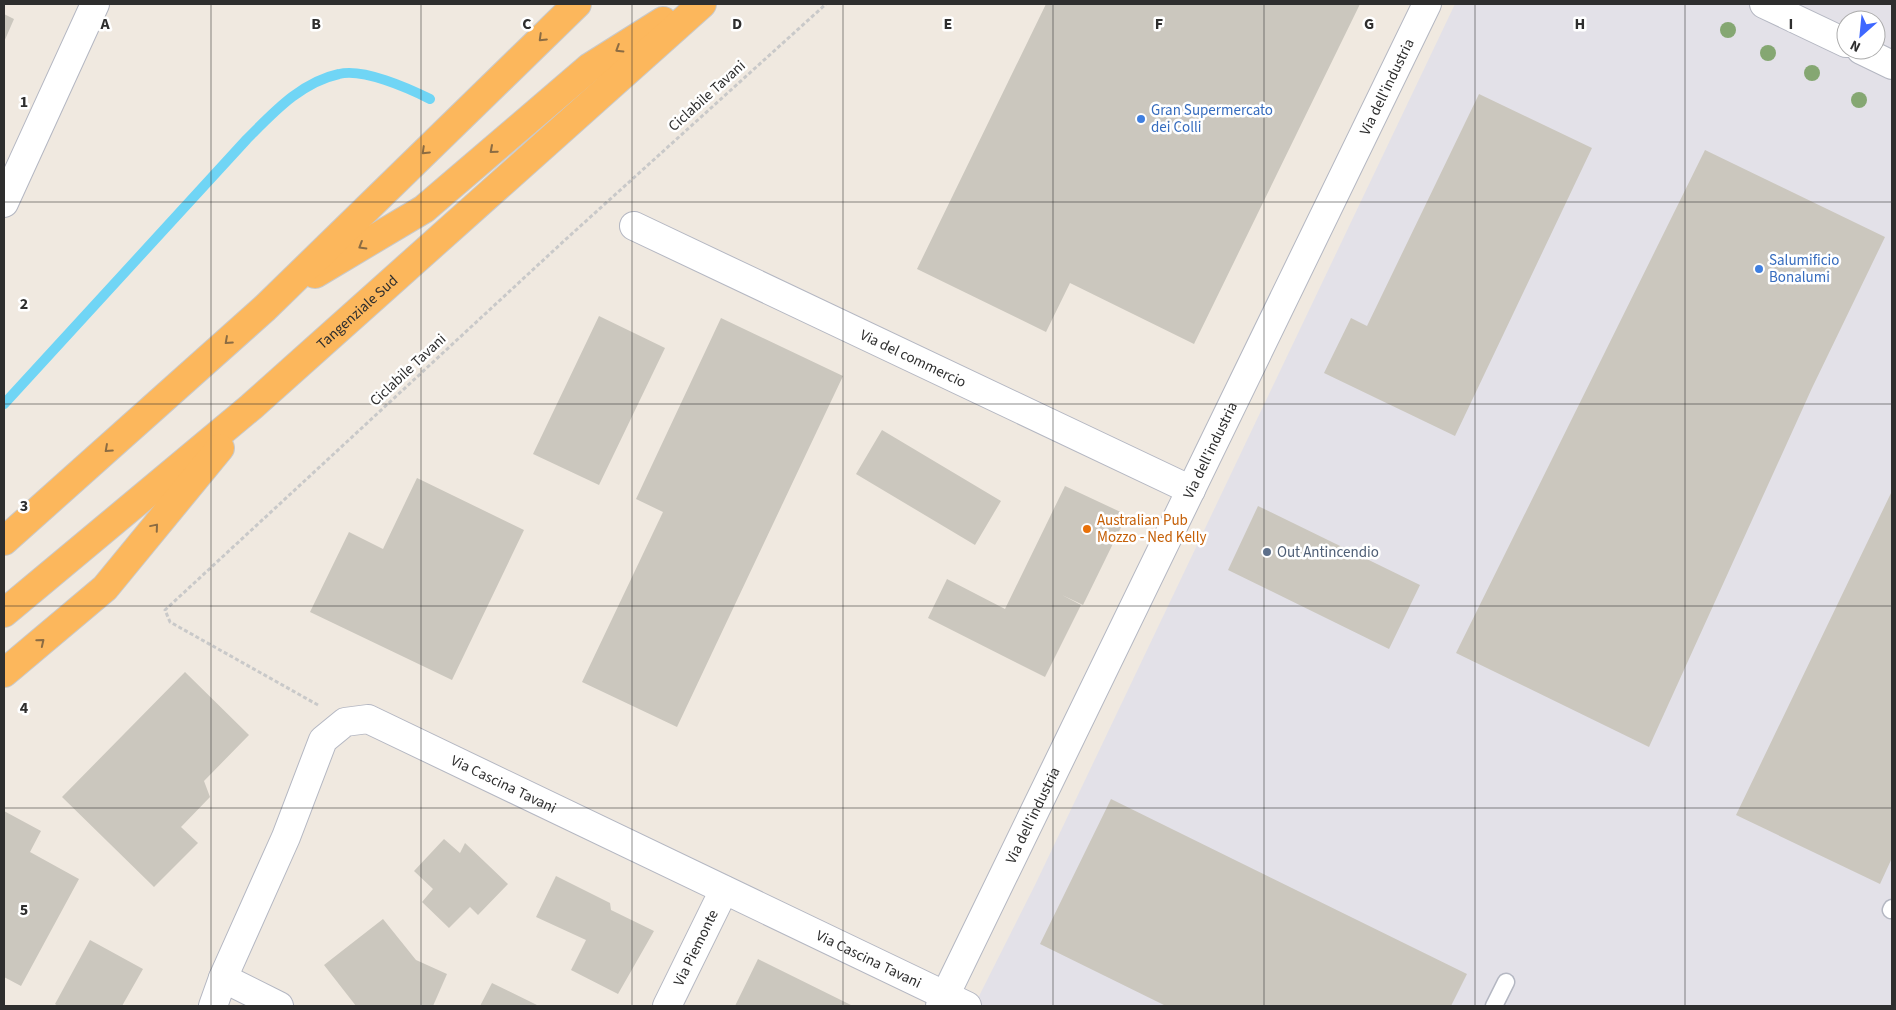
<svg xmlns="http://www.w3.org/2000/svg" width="1896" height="1010" font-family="'Source Sans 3',sans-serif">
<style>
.industrial{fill:#e3e1e8;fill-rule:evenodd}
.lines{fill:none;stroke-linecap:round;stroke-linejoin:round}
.stream{stroke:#70d5f5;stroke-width:10}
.building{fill:#cbc7be}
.service-casing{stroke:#b4b7c2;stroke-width:19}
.minor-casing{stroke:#b4b7c2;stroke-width:30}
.trunk-casing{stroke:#c9c9c9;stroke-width:30}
.path{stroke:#c9c9c9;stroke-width:3;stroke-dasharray:4 2.5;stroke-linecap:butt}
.service{stroke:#fff;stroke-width:16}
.minor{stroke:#fff;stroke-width:28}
.trunk{stroke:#fcb75c;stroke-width:28}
.tree{fill:#85a772}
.oneway{stroke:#8b6c43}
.grid{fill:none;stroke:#2e2e2e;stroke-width:1;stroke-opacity:0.55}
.shop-dot{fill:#3f7fe0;stroke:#fff;stroke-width:2}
.food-dot{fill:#e8710a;stroke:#fff;stroke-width:2}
.service-dot{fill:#5c6f8a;stroke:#fff;stroke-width:2}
.labels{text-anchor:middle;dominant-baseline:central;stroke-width:5;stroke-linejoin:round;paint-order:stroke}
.street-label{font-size:15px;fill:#2e2e2e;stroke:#fff}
.shop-label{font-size:15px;fill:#366cbe;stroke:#fff;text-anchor:start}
.food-label{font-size:15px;fill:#c56008;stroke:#fff;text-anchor:start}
.service-label{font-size:15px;fill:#4e5e75;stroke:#fff;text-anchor:start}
.grid-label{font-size:16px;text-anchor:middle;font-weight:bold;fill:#2e2e2e;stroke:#fff;stroke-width:5;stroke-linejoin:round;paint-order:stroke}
</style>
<rect width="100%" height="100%" fill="#f0e9e0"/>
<path class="industrial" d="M1455 4H1892V1006H974L1035 885ZM1846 20H1876V50H1846Z"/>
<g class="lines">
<path class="stream" d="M4 404 247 139C273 113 301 82 339 74 363 68 408 88 430 99"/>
</g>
<path class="building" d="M1046 4H1360L1194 344 1070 283 1046 332 917 269Z
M4 14 14 19 4 42Z
M1479 94 1592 148 1455 436 1324 373 1351 318 1367 326Z
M1705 150 1885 237 1812 388 1649 747 1456 653Z
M599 316 665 348 599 485 533 454Z
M721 318 843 376 677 727 582 682 663 512 636 499Z
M882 430 1001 501 975 545 856 474Z
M417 478 524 530 452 680 310 612 349 532 383 549Z
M1065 486 1127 515 1083 605 1062 595 1081 605 1045 677 928 618 947 579 1005 609Z
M1892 491V858L1880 884 1736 815Z
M1258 506 1420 585 1389 649 1228 570Z
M185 672 249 735 204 781 210 797 181 827 198 843 154 887 62 797Z
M1111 799 1467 974 1451 1006H1166L1040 944Z
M4 811 41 831 30 852 79 879 21 986 4 977Z
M444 839 460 853 465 843 508 884 478 915 470 907 449 928 422 902 433 889 414 871Z
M556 876 610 903 611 910 654 931 618 994 571 970 586 940 536 917Z
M383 919 416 960 447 974 433 1006H356L324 965Z
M90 940 143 969 122 1006H58L55 1004Z
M758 959 853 1006H735Z
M492 983 537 1005V1006H480Z"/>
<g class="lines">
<defs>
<path id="service" d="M1891 910 1892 908
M1494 1006 1506 982"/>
<g id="minor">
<path d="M1764 4 1846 43"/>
<path d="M1861 50 1892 65"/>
<path d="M4 203 95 4"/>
<path id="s1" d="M634 226 1191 490"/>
<path d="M223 978 279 1006"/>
<path id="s2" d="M213 1006 223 978 286 837 323 740 345 722 368 719 967 1006"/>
<path id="s3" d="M667 1006 724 890"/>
<path id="s4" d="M940 1006 1427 4"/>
</g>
<g id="trunk">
<path d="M315 274 424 209 590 67 663 21"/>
<path d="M4 541 265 308 577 4"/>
<path id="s5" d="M4 613 251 407 702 4"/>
<path d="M4 673 105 588 220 448"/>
</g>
</defs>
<use href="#service" class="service-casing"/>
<use href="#minor" class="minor-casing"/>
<use href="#trunk" class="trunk-casing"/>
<path class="path" d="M318 705 170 622 165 610 565 240 826 4"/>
<use href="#service" class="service"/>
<use href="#minor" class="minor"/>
<use href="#trunk" class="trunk"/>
</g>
<g class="tree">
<circle cx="1728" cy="30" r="8"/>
<circle cx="1768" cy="53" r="8"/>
<circle cx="1812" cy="73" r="8"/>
<circle cx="1859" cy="100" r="8"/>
</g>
<defs><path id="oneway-chevron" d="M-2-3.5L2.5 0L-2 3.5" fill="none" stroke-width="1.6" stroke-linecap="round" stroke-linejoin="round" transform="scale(1.25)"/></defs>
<g class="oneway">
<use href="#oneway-chevron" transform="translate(542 38) rotate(136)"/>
<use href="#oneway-chevron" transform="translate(619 49) rotate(148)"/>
<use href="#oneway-chevron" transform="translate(493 150) rotate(139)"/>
<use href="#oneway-chevron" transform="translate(425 151) rotate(136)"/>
<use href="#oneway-chevron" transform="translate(362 246) rotate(149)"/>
<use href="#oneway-chevron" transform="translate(228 341) rotate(138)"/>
<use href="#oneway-chevron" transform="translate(108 449) rotate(138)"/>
<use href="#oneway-chevron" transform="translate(155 527) rotate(-50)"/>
<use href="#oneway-chevron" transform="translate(41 642) rotate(-39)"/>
</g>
<path class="grid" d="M211 4V1006M421 4V1006M632 4V1006M843 4V1006M1053 4V1006M1264 4V1006M1475 4V1006M1685 4V1006M4 202H1892M4 404H1892M4 606H1892M4 808H1892"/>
<g class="shop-dot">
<circle cx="1141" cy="119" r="5"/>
<circle cx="1759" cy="269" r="5"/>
</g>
<circle class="food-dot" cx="1087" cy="529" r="5"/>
<circle class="service-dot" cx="1267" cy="552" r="5"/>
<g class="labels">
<g class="street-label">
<text stroke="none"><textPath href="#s4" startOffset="1022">Via dell'industria</textPath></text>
<text transform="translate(707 96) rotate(-42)">Ciclabile Tavani</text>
<text stroke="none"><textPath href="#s5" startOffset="464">Tangenziale Sud</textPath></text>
<text stroke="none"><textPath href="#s1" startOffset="309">Via del commercio</textPath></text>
<text transform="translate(408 370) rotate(-43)">Ciclabile Tavani</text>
<text stroke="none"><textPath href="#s4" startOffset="618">Via dell'industria</textPath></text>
<text stroke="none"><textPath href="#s2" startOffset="490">Via Cascina Tavani</textPath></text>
<text stroke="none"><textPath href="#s4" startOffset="212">Via dell'industria</textPath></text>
<text stroke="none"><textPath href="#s3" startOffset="65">Via Piemonte</textPath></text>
<text stroke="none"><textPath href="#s2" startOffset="895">Via Cascina Tavani</textPath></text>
</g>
<g class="shop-label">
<text x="1151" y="110">Gran Supermercato<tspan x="1151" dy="17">dei Colli</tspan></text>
<text x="1769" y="260">Salumificio<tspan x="1769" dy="17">Bonalumi</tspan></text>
</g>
<g class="food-label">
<text x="1097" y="520">Australian Pub<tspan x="1097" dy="17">Mozzo - Ned Kelly</tspan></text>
</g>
<g class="service-label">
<text x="1277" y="552">Out Antincendio</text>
</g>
</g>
<g class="grid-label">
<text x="105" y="29">A</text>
<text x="316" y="29">B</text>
<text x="527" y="29">C</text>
<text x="737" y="29">D</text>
<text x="948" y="29">E</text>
<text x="1159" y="29">F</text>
<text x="1369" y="29">G</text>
<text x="1580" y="29">H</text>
<text x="1791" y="29">I</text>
<text x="24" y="107">1</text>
<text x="24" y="309">2</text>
<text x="24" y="511">3</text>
<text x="24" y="713">4</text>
<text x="24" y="915">5</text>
</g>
<rect width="1896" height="1010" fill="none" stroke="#2e2e2e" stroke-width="10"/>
<g transform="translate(1861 35) rotate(207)"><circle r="24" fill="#ffffff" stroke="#ababab"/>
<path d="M0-4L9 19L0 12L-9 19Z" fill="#3e67ff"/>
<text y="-8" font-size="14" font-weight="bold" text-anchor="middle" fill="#2e2e2e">N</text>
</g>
</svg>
